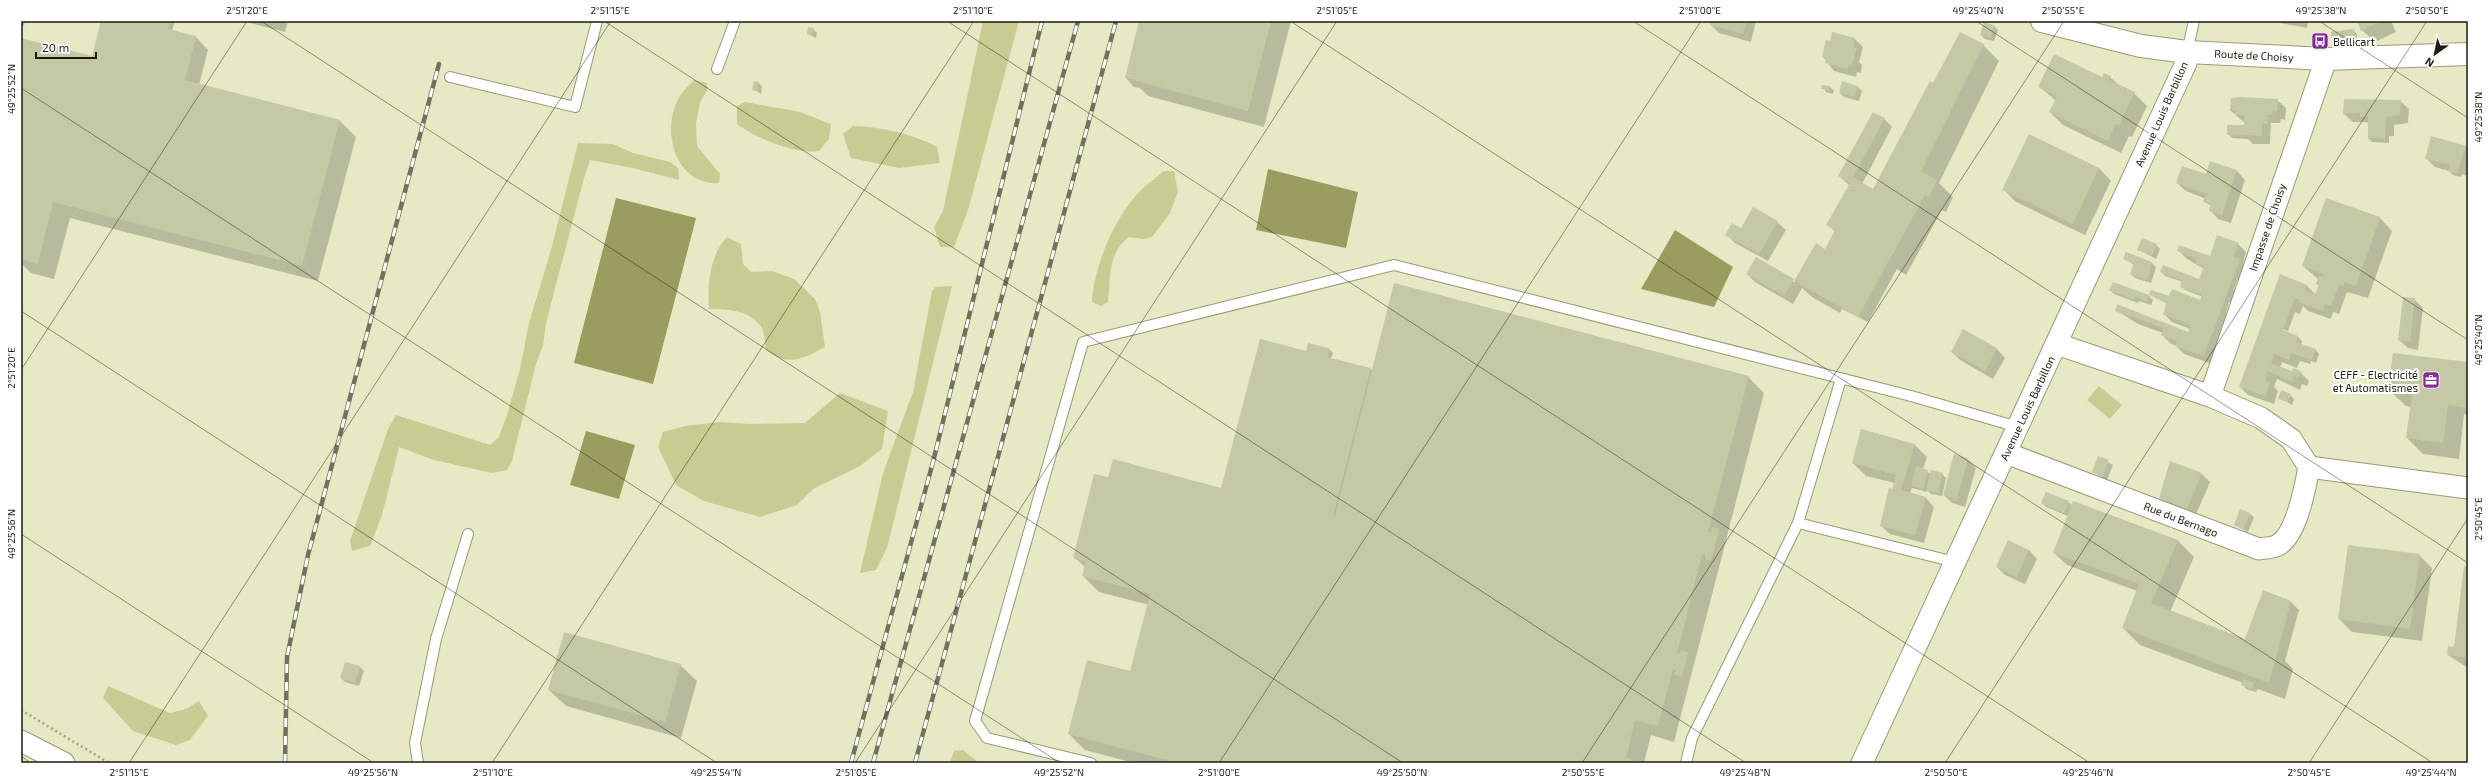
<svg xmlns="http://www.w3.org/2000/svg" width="2489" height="784" font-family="'Exo 2',sans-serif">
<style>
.green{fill:#c8cb92}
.water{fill:#9a9d5f}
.shadow{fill:#0003}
.building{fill:#c5c8a5}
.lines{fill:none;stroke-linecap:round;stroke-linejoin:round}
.lane-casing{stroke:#989a79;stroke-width:12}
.street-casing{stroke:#989a79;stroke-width:23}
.secondary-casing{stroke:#989a79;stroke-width:24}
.path{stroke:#a0a286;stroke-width:2.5;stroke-dasharray:2 3;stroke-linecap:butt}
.lane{stroke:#fff;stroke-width:10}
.street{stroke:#fff;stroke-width:21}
.secondary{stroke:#fff;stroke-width:22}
.rail-casing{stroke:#71725c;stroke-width:4.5}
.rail{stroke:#fff;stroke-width:3;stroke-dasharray:9;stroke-linecap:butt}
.ticks{fill:none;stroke:#1b1b0f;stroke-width:1;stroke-opacity:0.45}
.labels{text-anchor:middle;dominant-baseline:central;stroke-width:4;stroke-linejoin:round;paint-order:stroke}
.poi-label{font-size:11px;fill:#1b1b0f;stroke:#fff;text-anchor:start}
.street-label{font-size:11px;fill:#1b1b0f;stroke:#fff}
.neatline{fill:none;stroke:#1b1b0f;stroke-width:1.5}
.ticks-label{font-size:10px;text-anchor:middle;fill:#1b1b0f}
</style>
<rect width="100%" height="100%" fill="#e7e9c5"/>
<path class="green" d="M983 21H1019L968 210 954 247H940L934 227 943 211Z
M694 80 707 83 708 89 700 102 696 123 697 146 720 174 719 183C678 186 662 137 676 104 679 95 687 87 694 80Z
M745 102 800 112 831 124 829 139 819 151C796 155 756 138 737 124V106Z
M853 126C883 127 910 133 937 147L940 163 899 168 851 158 843 134Z
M578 143 613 144 633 153 670 162 678 168 679 180 633 168 590 160 584 178 546 323 543 346 536 364 512 461 507 470 492 473 434 460 399 447 382 515 370 546 352 551 350 541 388 429 396 415 490 445 499 437 507 415 520 369 529 323 551 250Z
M1164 171H1174L1178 192 1170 213 1152 237 1144 239 1129 237C1107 254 1111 277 1108 302L1101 306 1092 302C1094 266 1114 218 1140 191 1147 184 1156 178 1164 171Z
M727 237 741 244 743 264 751 272 772 271 794 279 815 299 820 312 825 347C802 359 789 367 766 350 765 344 765 334 762 328 750 310 728 309 709 309 707 286 710 254 727 237Z
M952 286 887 548 876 570 860 573 883 473 913 392 932 291 935 287Z
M2099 386 2122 405 2110 419 2087 400Z
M840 393 888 411 882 449 860 466 813 489 797 505 760 517 704 501 676 485 658 447 663 432 685 426 719 422 749 424 805 423Z
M108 686 170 713 186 709 199 701 208 716 190 740 176 745 133 731 103 698Z
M963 750 979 763H950L954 751Z"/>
<path class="water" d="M1268 169 1358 192 1346 248 1256 230Z
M616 198 696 218 653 384 574 363Z
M1675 230 1733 267 1714 307 1641 289Z
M586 431 635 445 619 499 570 485Z"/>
<path class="shadow" d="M21 21H25L24 26H21Z
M102 21H175L172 31 196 37 208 50 199 85 340 121 356 137 318 281 70 218 54 279 31 273 21 263V39L96 58Z
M242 21H288L285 32Z
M1141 21H1291L1264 127 1148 96 1140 88 1134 87 1126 78Z
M1712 21H1756L1751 42 1719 33 1711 25Z
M2270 21H2308L2307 28Z
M2358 21H2391L2396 32 2375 42 2362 30Z
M1994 26 1998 30 1994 41 1985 39 1981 35Z
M813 29 817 33 816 38 808 34Z
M2353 30 2357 34V42H2336L2332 38V32Z
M1855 39 1863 47 1859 62 1862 65 1861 73 1857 72 1856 77 1834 71 1823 57 1830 42Z
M1983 45 1999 61 1939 183 1953 197 1946 212 1942 210 1906 275 1897 269 1868 322 1842 309 1840 313 1812 297 1802 288 1793 304 1755 282 1747 274 1795 282 1816 245 1825 250 1835 232 1828 224 1850 186 1839 176 1884 119 1892 127 1862 184 1874 190 1933 84Z
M2110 77 2120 86 2134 93 2147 106 2132 137 2129 136 2121 153 2063 125 2050 112 2056 101 2040 87Z
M1843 82 1858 87 1862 91 1859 101 1844 97 1840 93Z
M759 83 762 87 761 94 753 89Z
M1823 86 1830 87 1834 91 1833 94 1826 92Z
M2277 100 2286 108 2285 120 2281 119 2280 123H2271L2270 144H2253L2248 139 2232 138 2228 134 2244 126 2245 123 2231 111Z
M2345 100 2400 101 2409 109 2408 123 2394 125V136H2389V143L2372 142 2368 138 2369 124 2366 122H2353L2344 114Z
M2465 147 2468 149V176L2462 174 2461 177 2453 175 2449 171 2435 167 2426 158Z
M2099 168 2111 181 2085 235 2016 202 2004 190Z
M2237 171 2245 180 2231 223 2218 219 2210 210 2211 206 2204 201 2206 199 2186 191 2177 183Z
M2380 218 2392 231 2368 298 2347 292 2339 314 2333 312 2331 319 2308 311 2303 306 2300 314 2295 312 2288 331 2267 323 2298 337 2302 341 2301 345 2316 350 2319 354 2316 363 2311 361 2310 364 2300 361 2297 368 2282 362 2280 368 2293 373 2300 372 2309 381 2307 386 2302 384 2300 390 2277 379 2274 387 2278 391 2274 404 2248 395 2240 387 2280 275 2307 286 2316 295 2319 286 2317 284 2319 280 2303 266Z
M1777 222 1786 230 1768 261 1735 243 1726 234Z
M2238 244 2246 252 2243 263 2248 268 2244 280 2238 278 2234 289 2239 293 2235 304 2229 302 2226 313 2230 317 2212 364 2184 354 2176 346 2170 343 2162 335 2163 333 2138 324 2116 310 2189 333 2190 329 2172 322 2164 314 2168 304 2150 295 2201 301 2203 297 2185 290 2181 286 2183 282 2165 276 2161 272 2199 280 2204 269 2187 259 2179 251 2210 257Z
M2156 245 2160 249 2156 259 2139 250Z
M2126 253 2152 263 2156 267 2151 283 2135 278 2131 274 2134 265 2124 258Z
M2110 290 2149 296 2153 300 2151 305 2139 301 2138 303 2114 294Z
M2414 299 2423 308 2418 350 2408 348 2399 340Z
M1964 331 1997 349 2005 358 1993 379 1960 360 1952 352Z
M1329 349 1333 353 1331 359 1370 369 1373 371 1748 377 1764 393 1674 742 1651 735 1644 763H1134L1085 750 1069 734 1131 672 1149 605 1099 592 1083 576 1085 567 1075 558 1107 478 1222 489 1307 352Z
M2468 363V415L2464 414 2459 459 2423 454 2407 438 2412 407 2406 406 2389 390Z
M2290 395 2294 399 2292 405 2280 398Z
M1862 431 1915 445 1927 457 1923 469 1931 474H1942L1946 478 1942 496 1931 494 1927 490V492L1912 488 1910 494 1926 498 1934 507 1924 543 1890 534 1881 526 1895 483 1866 476 1853 463Z
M2099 457 2113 465 2107 480 2093 472Z
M1967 459 1976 468 1965 507 1952 503 1944 495Z
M2202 474 2210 482 2195 517 2168 507 2160 498Z
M2068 502 2072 505 2178 541 2194 557 2170 612 2245 640 2290 601 2299 610 2285 661 2293 669 2285 699 2258 689 2256 692 2246 689 2243 683 2140 645 2123 628 2137 591 2067 565 2054 553 2068 516 2046 507 2042 503Z
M2250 514 2254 517 2248 532 2235 525Z
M2029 550 2037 559 2025 584 2005 575 1997 567Z
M2419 555 2432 568 2422 641 2352 632 2339 619Z
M2468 568V668L2448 655 2454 649Z
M346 663 360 667 364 671 359 686 345 682 341 678Z
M680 665 697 681 681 738 566 706 549 690Z"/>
<path class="building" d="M101 21H170L168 29 196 36 185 80 340 120 302 266 53 202 38 264 21 259V38L92 56Z
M1139 21H1271L1248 111 1125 78Z
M1711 21H1746L1743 34 1710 25Z
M2357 21H2382L2361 31Z
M1984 22 1994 25 1991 38 1980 35Z
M808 27 814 28 812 35 807 34Z
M2354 29V38H2343V30Z
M2331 31 2342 32V38H2331Z
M1832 32 1855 38 1853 47 1857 48 1852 65 1849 64 1847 69 1825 63 1826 58 1822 57 1826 40 1830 41Z
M1960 32 1984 44 1921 171 1937 180 1929 197 1925 195 1858 317 1794 281 1816 243 1825 249 1835 230 1826 225 1850 183 1838 176 1873 112 1885 118 1853 177 1873 189 1930 81 1933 83Z
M2054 54 2102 77 2104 73 2111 76 2109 80 2135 92 2119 125 2116 124 2108 141 2049 112 2057 96 2038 87Z
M754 81 759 82 757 91 752 90Z
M1842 81 1858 86 1855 97 1839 93Z
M1822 85 1830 86 1829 91 1821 89Z
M2240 97 2278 99 2277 112 2273 111 2272 115H2267L2268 124H2262V136L2227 135V125H2244L2245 115H2235V111H2230L2231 98Z
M2344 99 2401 100 2400 115 2386 117 2385 139 2368 138V117H2360V113L2343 114Z
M2029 134 2099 168 2073 224 2002 190Z
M2431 136 2466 146 2457 174 2448 171 2450 165 2425 159Z
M2210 161 2237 170 2222 215 2209 211 2211 204 2203 202 2206 194 2176 183 2182 166 2206 174Z
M2326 198 2380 217 2356 286 2345 282 2343 286 2339 284 2331 306 2325 304 2322 311 2299 302 2300 300 2295 298 2283 330 2298 336 2296 342 2316 349 2312 360 2291 353 2289 360 2274 354 2271 363 2292 371 2293 368 2301 371 2298 378 2294 376 2292 382 2268 371 2265 380 2270 382 2265 396 2239 387 2280 274 2307 285 2305 291 2315 294 2319 285 2316 284 2319 276 2322 277 2323 274 2302 266Z
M1753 207 1778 221 1759 254 1725 235 1732 223 1741 228Z
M2217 235 2239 243 2234 257 2240 259 2204 356 2175 346 2177 341 2161 335 2163 328 2115 311 2117 304 2188 332 2191 325 2163 314 2167 302 2149 295 2151 290 2169 296 2172 289 2200 300 2202 295 2180 287 2182 280 2160 272 2163 265 2199 279 2204 267 2196 264 2197 259 2177 251 2179 245 2210 256Z
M2142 238 2157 244 2152 256 2137 250Z
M2126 252 2152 262 2147 280 2130 274 2134 263 2123 259Z
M1756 257 1794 279 1784 296 1746 274Z
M2113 282 2149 295 2147 302 2135 297 2134 300 2109 290Z
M1394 283 1749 376 1708 532 1711 533 1712 527 1719 529 1711 561 1705 559 1706 554H1702L1677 654H1680L1681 650 1688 652 1682 677 1674 674 1676 670 1673 669 1658 726 1635 720 1626 758 1643 763H1178L1068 734 1087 660 1130 671 1150 594 1082 576 1086 562 1073 558 1094 474 1108 477 1113 459 1221 488 1260 339 1306 351 1308 343 1329 348 1327 357 1371 368 1333 516H1335Z
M2403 297 2415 298 2410 342 2398 340Z
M1963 329 1997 348 1985 371 1951 352Z
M2393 353 2468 362V408L2448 405 2443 443 2406 438 2412 393 2388 390Z
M2281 390 2291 394 2288 402 2278 399Z
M1861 429 1915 444 1901 490 1926 497 1915 535 1880 526 1889 488 1892 489 1896 475 1852 463Z
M1954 454 1968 458 1957 499 1943 495Z
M2098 456 2109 460 2103 477 2092 472Z
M2170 461 2202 473 2187 509 2159 498Z
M1916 466 1928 470 1923 489 1911 486Z
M1931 470 1943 473 1938 493 1926 490Z
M2046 492 2069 501 2064 513 2041 503Z
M2073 501 2178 540 2151 603 2245 639 2263 590 2291 601 2269 683 2122 628 2139 584 2053 553Z
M2240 509 2250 513 2244 529 2234 525Z
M2008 540 2029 550 2017 577 1996 567Z
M2348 545 2420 554 2410 629 2338 619Z
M2464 566 2468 567V658L2447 655 2448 646 2454 647Z
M564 632 681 664 665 722 548 690Z
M345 662 360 666 355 683 340 678Z
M2243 679 2254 683 2252 689 2241 685Z"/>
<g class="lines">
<defs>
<path id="lane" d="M2187 52 2194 21
M717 69 735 21
M450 77 575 107 597 21
M1798 523 1955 562
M418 763 415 743 436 639 468 534
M1091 763 987 738 975 721 1083 342 1394 265 1911 396 2018 427
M1686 763 1692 738 1798 523 1841 379"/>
<path id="street" d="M2057 344 2210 396 2261 418 2291 439 2309 467 2468 488
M2210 396 2326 59
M2006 453 2259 549C2264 548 2273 548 2278 545 2297 534 2305 488 2309 467
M21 741 64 763
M1862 763 2186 63 2187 52"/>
<path id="secondary" d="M2042 21 2141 46 2187 52 2326 59 2468 54"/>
</defs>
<use href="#lane" class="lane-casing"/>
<use href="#street" class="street-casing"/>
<use href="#secondary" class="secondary-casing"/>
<path class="path" d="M21 710 109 763"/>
<use href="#lane" class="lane"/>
<use href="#street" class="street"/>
<use href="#secondary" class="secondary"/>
<defs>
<path id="rail" d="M285 763 287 657 308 555 439 64
M851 763 933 462 1042 21
M873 763 1078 21
M915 763 1116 21"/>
</defs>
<use href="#rail" class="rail-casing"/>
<use href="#rail" class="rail"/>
</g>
<path class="ticks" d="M261 21 1403 763M604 21 1746 763M947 21 2090 763M1290 21 2433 763M1633 21 2468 563M1976 21 2468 340M2319 21 2468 118M21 88 1060 763M21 311 717 763M21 370 247 21M21 534 374 763M21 756 31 763M129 763 611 21M492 763 974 21M855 763 1337 21M1219 763 1701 21M1582 763 2064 21M1945 763 2427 21M2309 763 2468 518"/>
<defs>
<symbol id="bus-square" viewBox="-11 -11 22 22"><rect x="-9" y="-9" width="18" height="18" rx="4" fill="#852b97" stroke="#fff"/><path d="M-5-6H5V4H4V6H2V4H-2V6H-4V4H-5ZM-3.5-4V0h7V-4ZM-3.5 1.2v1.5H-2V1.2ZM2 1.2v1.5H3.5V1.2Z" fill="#fff"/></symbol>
<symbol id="office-square" viewBox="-11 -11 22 22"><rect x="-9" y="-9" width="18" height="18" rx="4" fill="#852b97" stroke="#fff"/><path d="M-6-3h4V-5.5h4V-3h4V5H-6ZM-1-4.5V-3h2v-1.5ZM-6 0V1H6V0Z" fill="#fff"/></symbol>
</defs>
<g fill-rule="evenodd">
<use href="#bus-square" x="2310" y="31" width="20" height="20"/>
<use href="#office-square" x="2421" y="370" width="20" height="20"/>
</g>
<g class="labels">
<g class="poi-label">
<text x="2333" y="41">Bellicart</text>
<text x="2418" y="374" text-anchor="end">CEFF - Electricité<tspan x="2418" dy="13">et Automatismes</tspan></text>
</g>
<g class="street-label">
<text transform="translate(2254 55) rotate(3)">Route de Choisy</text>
<text transform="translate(2161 114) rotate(-66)">Avenue Louis Barbillon</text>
<text transform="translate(2267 227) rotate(-71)">Impasse de Choisy</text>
<text transform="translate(2027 408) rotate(-65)">Avenue Louis Barbillon</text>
<text transform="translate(2181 519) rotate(21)">Rue du Bernago</text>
</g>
</g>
<rect width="2489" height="784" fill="none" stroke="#ffffff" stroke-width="44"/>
<g transform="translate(2435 54) rotate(213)" stroke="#ffffff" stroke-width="3" paint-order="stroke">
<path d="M0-3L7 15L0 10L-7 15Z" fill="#1b1b0f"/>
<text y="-6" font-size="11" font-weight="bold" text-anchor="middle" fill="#1b1b0f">N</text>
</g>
<path d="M36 52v6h60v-6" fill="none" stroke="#1b1b0f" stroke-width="2"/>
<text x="42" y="52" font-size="12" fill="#1b1b0f" stroke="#ffffff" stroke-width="3" paint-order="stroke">20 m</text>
<rect x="22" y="22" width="2445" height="740" class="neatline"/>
<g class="ticks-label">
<text x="247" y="14">2°51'20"E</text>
<text x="610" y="14">2°51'15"E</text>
<text x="973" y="14">2°51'10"E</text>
<text x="1337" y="14">2°51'05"E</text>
<text x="1700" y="14">2°51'00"E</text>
<text x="1978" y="14">49°25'40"N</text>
<text x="2063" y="14">2°50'55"E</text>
<text x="2321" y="14">49°25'38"N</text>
<text x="2427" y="14">2°50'50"E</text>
<text transform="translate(11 89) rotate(-90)" y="4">49°25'52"N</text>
<text transform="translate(2478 117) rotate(-90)" y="4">49°25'38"N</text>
<text transform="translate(2478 340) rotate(-90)" y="4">49°25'40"N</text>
<text transform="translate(11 368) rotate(-90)" y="4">2°51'20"E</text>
<text transform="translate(2478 519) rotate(-90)" y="4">2°50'45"E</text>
<text transform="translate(11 534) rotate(-90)" y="4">49°25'56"N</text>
<text x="129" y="776">2°51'15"E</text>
<text x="373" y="776">49°25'56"N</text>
<text x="493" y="776">2°51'10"E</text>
<text x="716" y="776">49°25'54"N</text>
<text x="856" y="776">2°51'05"E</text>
<text x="1059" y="776">49°25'52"N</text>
<text x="1219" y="776">2°51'00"E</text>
<text x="1402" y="776">49°25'50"N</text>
<text x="1583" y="776">2°50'55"E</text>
<text x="1745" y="776">49°25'48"N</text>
<text x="1946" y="776">2°50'50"E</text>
<text x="2088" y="776">49°25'46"N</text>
<text x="2309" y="776">2°50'45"E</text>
<text x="2431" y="776">49°25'44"N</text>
</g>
</svg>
